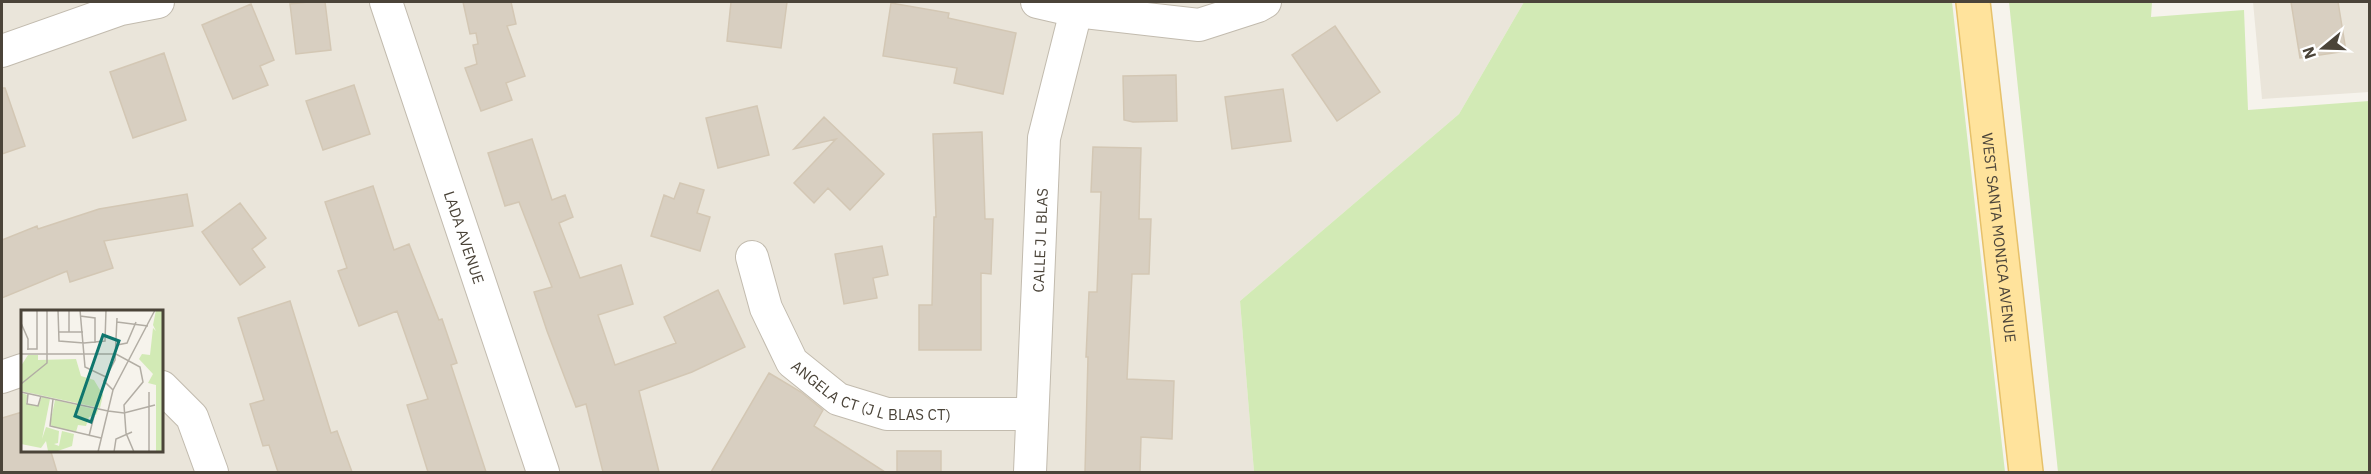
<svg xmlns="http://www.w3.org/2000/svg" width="2371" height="474" font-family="'IBM Plex Sans',sans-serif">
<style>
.residential{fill:#eae5da;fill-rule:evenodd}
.green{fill:#d2eab5}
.building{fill:#d8cfc1;stroke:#d3c7b4;stroke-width:1.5}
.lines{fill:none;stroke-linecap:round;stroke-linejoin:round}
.minor-casing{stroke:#c2bbae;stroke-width:34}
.major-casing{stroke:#e6c16a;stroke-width:36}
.minor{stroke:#fff;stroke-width:32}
.major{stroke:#ffe39c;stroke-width:33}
.labels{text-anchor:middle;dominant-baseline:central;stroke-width:6;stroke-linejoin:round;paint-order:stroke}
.street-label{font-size:15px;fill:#4b4439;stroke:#fff}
.inset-road{fill:none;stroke:#b2ada4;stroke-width:1.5}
.view{fill:#0f766e;fill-opacity:0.15;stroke:#0f766e;stroke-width:3}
.inset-edge{fill:none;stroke:#4b4439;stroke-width:3}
</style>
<rect width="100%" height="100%" fill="#f6f3ec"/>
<path class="residential" d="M2 2H1524L1459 114 1240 301 1254 472H2ZM22 312H162V452H22Z
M2253 2H2369V92L2262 99Z"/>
<path class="green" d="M1524 2H1952L2005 472H1254L1240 301 1459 114Z
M2009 2H2152L2151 17 2244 10 2248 110 2369 101V472H2058Z"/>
<path class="building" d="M309 2H325L331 50 296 54 290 4Z
M463 2H511L516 24 507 26 525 76 506 83 512 100 481 111 465 68 477 64 473 45 478 44 476 33 470 34Z
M731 2H787L781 48 727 41Z
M2291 2H2338L2346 51 2300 58Z
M891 3 949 13 948 18 1016 33 1003 94 954 83 957 68 883 56Z
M251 4 274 60 260 66 268 85 233 99 202 25Z
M1335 26 1380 92 1337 121 1292 55Z
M164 53 186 120 133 138 110 72Z
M1176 75 1177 121 1133 122 1124 120 1123 76Z
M354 85 370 134 323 150 306 101Z
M2 88H5L25 146 2 154Z
M1283 89 1291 141 1232 149 1225 97Z
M757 106 769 155 718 168 706 118Z
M824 117 884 174 850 210 828 188 814 203 794 183 836 139 794 149Z
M982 132 985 219H993L991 274 981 273V350H919V305H932L934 217H936L933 134Z
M532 139 552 200 565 195 573 217 559 223 580 278 621 265 633 304 598 315 615 365 676 343 664 317 718 290 745 347 692 372 639 391 659 472H603L586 404 576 407 547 331 534 292 552 287 519 202 505 206 488 153Z
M1093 147 1141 148 1139 219H1151L1149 274H1132L1127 379 1174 381 1172 439 1141 437 1140 472H1085L1088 357H1086L1089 292H1097L1101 192H1091Z
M680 183 704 190 697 213 710 217 700 251 651 236 664 195 674 199Z
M373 186 394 250 409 244 439 320 442 319 457 363 451 365 486 472H428L407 405 428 399 397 311 359 326 338 271 347 268 325 202Z
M187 194 193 226 104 241 113 268 70 282 67 271 2 298V240L37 226 38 229 99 209Z
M240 203 266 238 252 249 265 267 240 285 202 232Z
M882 246 888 275 873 278 877 298 844 304 835 254Z
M290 301 331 433 337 431 352 472H278L269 445 263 446 250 404 264 400 238 318Z
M769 373 801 392 823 410 814 426 885 472H711Z
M22 412V452H51L57 472H2V418Z
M897 451H941V472H897Z"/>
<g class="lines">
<defs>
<g id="minor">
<path id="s1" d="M386 2 543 472"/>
<path d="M1037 2 1076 11 1199 25 1258 6 1265 2"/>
<path d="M2 51 121 9 158 2"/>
<path id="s2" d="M752 257 766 308 792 362 838 399 887 414H1031"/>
<path d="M2 377 22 370"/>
<path d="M162 387 192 417 212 472"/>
<path id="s3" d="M1030 472 1044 138 1076 11"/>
</g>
<g id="major">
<path id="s4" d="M1973 2 2026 472"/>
</g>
</defs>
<use href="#minor" class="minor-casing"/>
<use href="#major" class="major-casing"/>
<use href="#minor" class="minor"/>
<use href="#major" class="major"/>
</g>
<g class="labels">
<g class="street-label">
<text stroke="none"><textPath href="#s1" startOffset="248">LADA AVENUE</textPath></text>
<text stroke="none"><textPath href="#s4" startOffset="237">WEST SANTA MONICA AVENUE</textPath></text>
<text stroke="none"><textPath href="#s3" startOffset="232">CALLE J L BLAS</textPath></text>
<text stroke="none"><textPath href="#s2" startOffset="201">ANGELA CT (J L BLAS CT)</textPath></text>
</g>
</g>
<g transform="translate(21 310)">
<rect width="142" height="142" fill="#f6f3ec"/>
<path d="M135 0H142V142H135V75L127 73 132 64 118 49 121 44 129 45 132 18 135 21 132 15ZM7 45H17V50L55 49 60 66 73 70 82 85 79 98 0 81V56ZM0 83 7 85 5 93 16 96 21 87 29 89 21 129 25 117 38 121 37 133 33 134 38 136 41 121 53 124 51 136 34 142 27 141 25 131 20 138 0 134ZM34 90 77 100 75 105 68 107 65 116 57 115 55 122 32 117 29 114Z" fill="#d2eab5"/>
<path class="inset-road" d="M37 0 38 31 63 33 84 31 85 0M48 0V22M59 0 64 57 85 67M59 6 74 8V33M96 12 127 16M0 13 7 29V40M37 22H62M96 35 106 33 115 12M6 39H16V0M0 44H95L119 57 122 72 103 95 105 123 113 142M0 74 26 53V0M92 80 83 71 94 50 96 8M0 82 87 101M7 84 6 94 17 96 20 86M32 89 29 116 80 128M87 101 103 103 134 95M68 126 73 106M77 142 92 80 134 0M93 142 95 129 111 122M128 142V82"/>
<path class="view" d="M82 25 98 31 70 112 54 106Z"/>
<rect width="142" height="142" class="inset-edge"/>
</g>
<rect width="2371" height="474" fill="none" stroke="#4b4439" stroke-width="6"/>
<g transform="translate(2323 48) rotate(251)" stroke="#ffffff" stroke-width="4.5" paint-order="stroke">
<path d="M0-4.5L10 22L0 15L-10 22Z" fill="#4b4439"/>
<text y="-9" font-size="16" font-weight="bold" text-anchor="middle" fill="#4b4439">N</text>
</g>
</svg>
